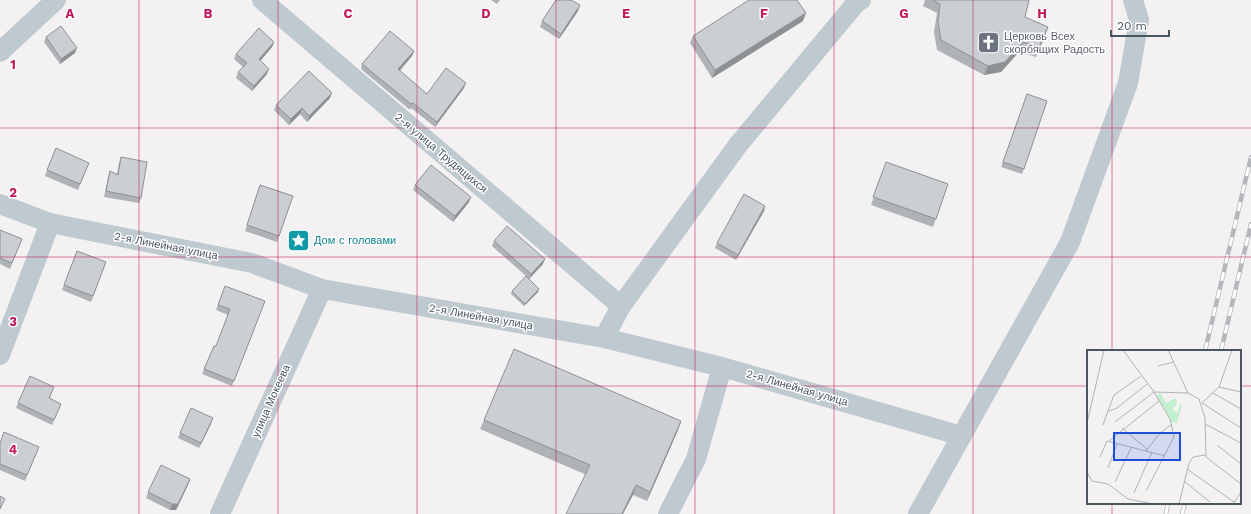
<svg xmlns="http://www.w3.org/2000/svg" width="1251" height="514" font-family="'Work Sans',sans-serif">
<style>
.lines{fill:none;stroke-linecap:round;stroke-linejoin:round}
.street{stroke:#bfc9d0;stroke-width:20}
.rail-casing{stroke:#b4b7bc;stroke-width:4.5}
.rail{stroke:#fff;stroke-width:3;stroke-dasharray:9;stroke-linecap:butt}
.wall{fill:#afb2b6}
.shaded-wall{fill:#8e9194}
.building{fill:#cbcfd4;stroke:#8e9194}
.grid{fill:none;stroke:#c2185b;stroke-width:1;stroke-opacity:0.55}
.labels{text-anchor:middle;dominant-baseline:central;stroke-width:3;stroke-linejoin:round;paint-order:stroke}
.worship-label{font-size:11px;fill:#5b616d;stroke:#fff;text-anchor:start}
.street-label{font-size:11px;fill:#49565f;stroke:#fff}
.culture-label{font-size:11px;fill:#0d838f;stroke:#fff;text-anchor:start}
.inset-road{fill:none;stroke:#b0b3b7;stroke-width:1}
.view{fill:#1d4ed8;fill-opacity:0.15;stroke:#1d4ed8;stroke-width:2}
.inset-edge{fill:none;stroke:#49565f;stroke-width:2}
.grid-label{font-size:13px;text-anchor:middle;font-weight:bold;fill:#c2185b;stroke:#fff;stroke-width:3;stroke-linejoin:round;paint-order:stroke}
</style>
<rect width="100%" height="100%" fill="#f4f1f2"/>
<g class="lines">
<path class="street" d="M262 0 621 306
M0 52 56 0
M0 204 50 223 252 263 322 289 604 338 722 367 962 436
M604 338 621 306 738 145 856 3 861 0
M0 355 50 223
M220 514 322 289
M668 514 696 459 722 367
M918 514 1070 242 1128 83 1139 20 1133 0"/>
<defs>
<path id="rail" d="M1205 351 1251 157
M1221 351 1251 224
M1166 514 1168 503
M1182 514 1185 503"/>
</defs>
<use href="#rail" class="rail-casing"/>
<use href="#rail" class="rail"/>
</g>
<path class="wall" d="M491 0H500L497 4Z
M925 0H1029L1025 17 1048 27 1036 57 1019 52 1001 72 984 75 937 50 934 32 937 13 923 6Z
M578 11 559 39 540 27 542 21Z
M803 21 712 78 690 43 693 36Z
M46 37 75 53 60 64 44 42Z
M274 42 272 47 260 61 267 74 252 91 236 78 238 72 243 67 234 59 236 54Z
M414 51 412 56 400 71 427 94 464 88 435 127 411 108 410 110 361 69 362 64Z
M1027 94 1047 101 1022 174 1001 167Z
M330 98 307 122 300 114 289 125 274 110 276 105Z
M121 157 141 198 139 203 104 197 108 177 110 171 117 174 119 163Z
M886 162 948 184 933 227 871 205Z
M87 168 78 190 45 176 47 170Z
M260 185 293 196 277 242 245 231Z
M415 185 469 202 453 222 413 190Z
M765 206 764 211 736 260 715 248 717 243Z
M0 230 22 239 10 269 0 264Z
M494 241 543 264 529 279 538 292 524 306 511 294 512 291 526 276 492 246Z
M77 251 106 262 91 302 62 290Z
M225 286 265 301 232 386 202 374 214 346H216L228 315 216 310Z
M54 387 50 398 61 404 52 425 16 408 18 403Z
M484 420 681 421 678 430 647 501 480 429Z
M211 424 199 448 178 438 180 433Z
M0 443 37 452 25 481 0 470Z
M188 485 176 510H170L146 498 148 492Z"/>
<path class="shaded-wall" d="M580 5 578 11 559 39 561 34Z
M806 13 803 21 712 78 715 70Z
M1048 27 1045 36 1036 57 1039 47Z
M274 42 272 47 257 65 259 59Z
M1023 42 1019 52 1001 72 984 75 988 66Z
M77 48 75 53 60 64 61 59Z
M414 51 412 56 396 74 398 69Z
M269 69 267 74 252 91 254 86Z
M466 83 464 88 435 127 437 122Z
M332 93 330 98 307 122 309 116Z
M302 108 300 114 289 125 291 119Z
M471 197 469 202 453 222 455 216Z
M765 206 764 211 736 260 738 255Z
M545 259 543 264 529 279 531 274Z
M539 289 538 292 524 306 525 304Z
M213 418 211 424 199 448 201 443Z
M681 421 678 430 647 501 650 492Z
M190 479 188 485 176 510H170L172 504Z
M636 485 633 495 623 514H622Z"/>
<path class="building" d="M556 0H571L580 5 561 34 542 21Z
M749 0H797L806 13 715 70 693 36Z
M933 0H1029L1025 17 1048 27 1039 47 1023 42 1005 62 988 66 941 40 938 22 940 4Z
M61 26 77 48 61 59 46 37Z
M259 28 274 42 259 59 269 69 254 86 238 72 247 63 236 54Z
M390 31 414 51 398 69 427 94 446 68 466 83 437 122 413 103 411 104 362 64Z
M309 71 332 93 309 116 302 108 291 119 276 105Z
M1027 94 1047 101 1024 169 1003 162Z
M56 148 89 163 80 184 47 170Z
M121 157 147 162 141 198 106 191 110 171 118 175Z
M886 162 948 184 936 219 873 197Z
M431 165 471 197 455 216 415 185Z
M260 185 293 196 279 236 247 225Z
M744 194 765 206 738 255 717 243Z
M507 226 545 259 531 274 494 241Z
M0 230 22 239 12 263 0 258Z
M77 251 106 262 93 296 64 285Z
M526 276 539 289 525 304 512 291Z
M225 286 265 301 234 381 204 369 214 346H216L230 309 218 305Z
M514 349 681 421 650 492 636 485 622 514H566L590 465 484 420Z
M30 376 54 387 49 398 61 404 54 420 18 403Z
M191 408 213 418 201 443 180 433Z
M4 432 39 447 27 475 0 464V443Z
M161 465 190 479 178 504H172L148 492Z
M0 496 5 499 0 509Z"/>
<path class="grid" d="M139 0V514M278 0V514M417 0V514M556 0V514M695 0V514M834 0V514M973 0V514M1112 0V351M0 128H1251M0 257H1251M0 386H1088M1240 386H1251M1112 503V514"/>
<defs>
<symbol id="church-square" viewBox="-11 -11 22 22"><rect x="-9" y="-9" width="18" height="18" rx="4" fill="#6b7280" stroke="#fff"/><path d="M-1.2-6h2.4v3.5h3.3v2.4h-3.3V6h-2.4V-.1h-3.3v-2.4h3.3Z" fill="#fff"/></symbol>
<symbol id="sight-square" viewBox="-11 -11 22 22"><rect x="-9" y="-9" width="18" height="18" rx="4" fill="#0f9aa8" stroke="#fff"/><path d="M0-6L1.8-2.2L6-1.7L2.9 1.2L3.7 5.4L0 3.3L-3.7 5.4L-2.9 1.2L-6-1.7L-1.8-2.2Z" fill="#fff"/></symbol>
</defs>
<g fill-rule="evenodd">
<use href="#church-square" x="976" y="30" width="25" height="25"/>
<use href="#sight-square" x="286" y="228" width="25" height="25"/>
</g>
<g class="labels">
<g class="worship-label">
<text x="1004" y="36">Церковь Всех<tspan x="1004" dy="13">скорбящих Радость</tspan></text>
</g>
<g class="street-label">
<text transform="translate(441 153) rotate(40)">2-я улица Трудящихся</text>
<text transform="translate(166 246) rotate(11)">2-я Линейная улица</text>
<text transform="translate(481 317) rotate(10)">2-я Линейная улица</text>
<text transform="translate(797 388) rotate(16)">2-я Линейная улица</text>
<text transform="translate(271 401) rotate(-66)">улица Мокеева</text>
</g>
<g class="culture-label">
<text x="314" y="240">Дом с головами</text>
</g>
</g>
<g transform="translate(1087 350)">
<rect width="154" height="154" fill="#f4f1f2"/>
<path d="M73 43 79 53 89 48 90 53 86 59 90 64 93 54H95L90 73 85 72 70 46Z" fill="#c1f0d1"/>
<path class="inset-road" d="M36 0 67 42 101 43 112 49 118 68 119 107 154 134M81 0 101 43M71 16 87 12M132 37 145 0M126 43 154 59M115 53 154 78M115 53 132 37 154 42M22 61 30 58 60 34M28 72 67 42 83 69 87 87 59 141M0 73 17 0M118 74 154 93M16 75 27 45 54 26M35 78 60 99M22 91 72 51M130 95 154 114M59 101 73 83 85 74M13 107 20 91 78 106M21 118 30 94M100 119 147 152M0 122 5 131 21 134 41 149 67 154M97 131 123 152M28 132 44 98M47 143 65 102M92 154 102 113 106 107 118 105M146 154 154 142"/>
<path class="view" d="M27 83H93V110H27Z"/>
<rect width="154" height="154" class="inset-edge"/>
</g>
<g class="grid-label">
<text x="70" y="18">A</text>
<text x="208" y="18">B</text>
<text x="348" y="18">C</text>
<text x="486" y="18">D</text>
<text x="626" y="18">E</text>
<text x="764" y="18">F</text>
<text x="904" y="18">G</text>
<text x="1042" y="18">H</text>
<text x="13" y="69">1</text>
<text x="13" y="197">2</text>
<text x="13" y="326">3</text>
<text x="13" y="454">4</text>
</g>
<path d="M1111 30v6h58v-6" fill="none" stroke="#49565f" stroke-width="2"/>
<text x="1117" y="30" font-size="12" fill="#49565f" stroke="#ffffff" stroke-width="3" paint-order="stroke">20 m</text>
</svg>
